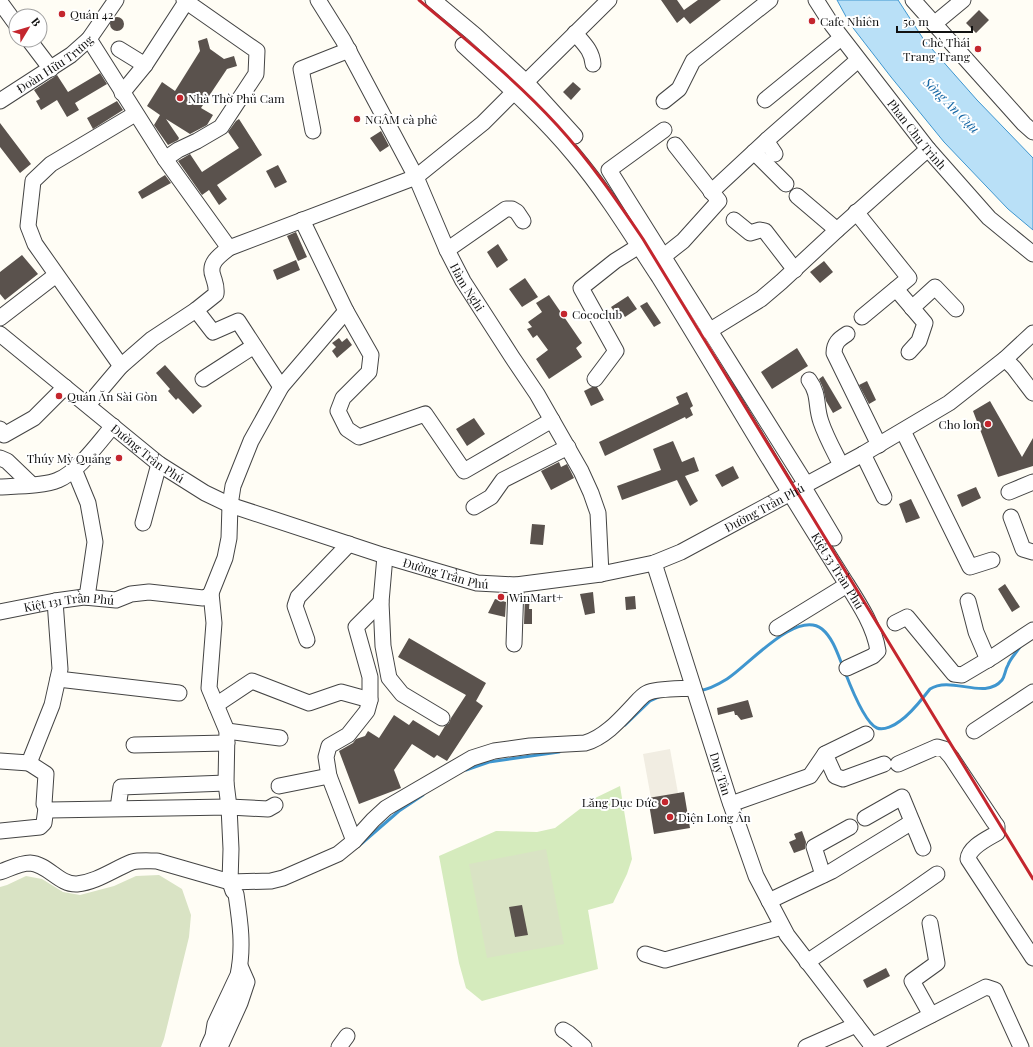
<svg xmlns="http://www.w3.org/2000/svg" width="1033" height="1047" font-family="'Playfair Display',serif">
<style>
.green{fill:#d5ebbd}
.cemetery{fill:#d9e3c4}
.plaza{fill:#f1ede2}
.water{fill:#b9e0f7;stroke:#3f96cf}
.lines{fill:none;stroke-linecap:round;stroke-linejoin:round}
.stream{stroke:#3f96cf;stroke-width:3}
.building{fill:#5a524d}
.minor-casing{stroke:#444;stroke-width:17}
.minor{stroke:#fff;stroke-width:15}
.rail{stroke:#c4262e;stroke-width:3}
.poi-dot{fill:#c4262e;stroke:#fff;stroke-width:1.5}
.labels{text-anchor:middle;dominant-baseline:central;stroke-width:4;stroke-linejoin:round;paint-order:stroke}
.poi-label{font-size:12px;fill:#111;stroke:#fff;text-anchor:start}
.street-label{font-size:12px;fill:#111;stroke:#fff}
.water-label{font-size:13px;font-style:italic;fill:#1768a6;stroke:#fff}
</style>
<rect width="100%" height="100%" fill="#fffdf5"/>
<path class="green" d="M620 786 632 859 627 874 613 903 588 910 598 969 482 1001 466 988 459 963 439 856 496 831 537 832 555 828 593 799Z"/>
<path class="cemetery" d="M546 849 564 944 487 958 469 864Z
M159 875 182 889 191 915 189 937 164 1039 161 1047H0V887L7 885 26 876 42 879 63 892 80 895 114 886 136 876Z"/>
<path class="plaza" d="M670 749 678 793 651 798 643 754Z"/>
<path class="water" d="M837 0H898L924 40 977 100 1033 158V230L1008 209 944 142 891 77 850 24Z"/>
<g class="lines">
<path class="stream" d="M845 672C850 685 865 723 877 728 884 731 895 725 900 721 912 713 921 700 930 689 951 675 985 701 1002 680 1005 676 1005 670 1008 665 1010 659 1016 653 1020 647
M698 691C707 690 719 684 727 679 748 666 796 609 822 629 833 638 838 655 843 667
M625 725 650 701 661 696
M466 770 489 762 559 752
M361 844 399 811 423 795"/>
</g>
<path class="building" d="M661 0H677L684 10 698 0H721L690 24 684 17 677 23Z
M979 10 989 20 976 33 966 23Z
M110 24a7 7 0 1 1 14 0a7 7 0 1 1-14 0Z
M207 38 210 49 224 59 234 56 237 66 227 69 201 108 213 115 207 125 190 134 166 119 179 138 178 140 168 145 154 125 160 115 147 106 162 82 175 91 200 51 198 41Z
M100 73 107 84 75 103 79 110 67 117 57 100 41 110 36 101 40 99 34 90 57 75 68 92Z
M573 82 581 89 571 100 563 92Z
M117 101 123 110 93 129 87 118Z
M239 119 262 155 217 185 227 199 219 205 209 190 202 195 178 161 190 154 202 172 239 148 228 132 236 121Z
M0 123 31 164 20 173 0 147Z
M381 131 389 146 380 152 370 138Z
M278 165 287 182 275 188 266 171Z
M165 175 171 183 142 199 138 192Z
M296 232 307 257 298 261 287 236Z
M498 244 508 260 497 268 487 252Z
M22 255 38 274 5 300 0 294V272Z
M296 260 300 270 277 280 273 270Z
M824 261 833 272 820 283 810 272Z
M525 278 538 297 522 307 509 289Z
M549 295 582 343 576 348 582 357 549 379 536 359 548 350 537 335 533 338 527 329 532 327 528 322 542 312 536 303Z
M628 296 637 309 625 317 623 314 618 317 611 307Z
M647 302 661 323 654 327 640 306Z
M339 338 342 342 347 338 352 345 337 358 332 351 336 347 332 343Z
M797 348 808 366 772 389 761 372Z
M165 365 202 406 193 414 178 398 176 400 168 391 170 389 156 373Z
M823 376 842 408 833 413 826 401 823 388 819 379Z
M867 381 876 400 869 404 859 385Z
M592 387H597L604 400 591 406 584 391Z
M687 392 693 406 690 408 693 415 686 419 685 417 605 456 599 442 679 404 676 397Z
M990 401 1022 457 1033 438V466L998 477 973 411Z
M474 418 485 434 467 446 456 429Z
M673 441 682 462 694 457 699 471 685 476 698 501 690 506 677 480 622 500 617 486 661 470 653 449Z
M559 462 561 467 567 464 574 478 551 490 541 471Z
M733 466 739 478 722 487 715 475Z
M976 487 981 498 962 507 957 495Z
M911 499 920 518 906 523 899 504Z
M532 524 545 525 543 545 530 544Z
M1005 584 1020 607 1012 612 998 589Z
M593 592 595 613 585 615 580 594Z
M525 594H530L529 609H532V624H524Z
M635 596 636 609 626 610 625 597Z
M495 599 506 602 505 617 488 613Z
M409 638 486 683 476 701 483 706 447 761 437 755 434 758 412 744 394 770 401 788 359 804 339 751 353 743 356 739 365 736 368 731 379 738 394 715 409 725 413 720 439 736 445 726 449 723 451 718 466 695 398 657Z
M748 700 753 717 741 720 737 715H735L734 711 718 715 717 708Z
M684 792 690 828 654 834 648 798Z
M802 831 806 842 805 849 794 853 789 842 796 839 794 834Z
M522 905 528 935 515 937 509 907Z
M886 968 890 976 867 988 863 980Z"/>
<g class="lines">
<defs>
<g id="minor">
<path id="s1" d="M318 0 343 40 416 177 447 250 463 281 512 357 537 394 581 471 591 493 598 513 601 574"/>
<path d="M433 0 475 35 526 82 575 136"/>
<path id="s2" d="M816 0 832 25 928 149 989 218 1033 254"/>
<path d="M913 0 1024 124 1033 132"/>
<path d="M0 2 16 24"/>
<path d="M934 24 963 0"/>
<path d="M575 33C583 43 592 50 593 64"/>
<path d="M89 39 165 159 229 248"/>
<path d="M29 40 51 69"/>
<path id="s3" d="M463 45C501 80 541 115 574 155 606 193 632 236 659 277 704 349 746 422 790 493 807 521 824 548 841 575 856 599 874 624 878 651L873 656 847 668"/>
<path d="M119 49 145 65 122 93"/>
<path d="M145 65 186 2"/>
<path d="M526 82 609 0"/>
<path d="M765 100 841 38"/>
<path id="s4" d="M0 101 71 55 89 39 116 0"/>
<path d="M664 101 679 89 693 61 770 0"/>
<path d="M664 130 609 170 806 484"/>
<path d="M313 131 301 69 349 50"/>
<path d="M754 152 786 184"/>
<path d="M775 154 767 142V140L858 60"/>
<path d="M165 159 178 150 197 141 221 127 256 74 257 51 184 0"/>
<path d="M711 192 767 140"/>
<path d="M797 196 837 230"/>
<path d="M856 212 909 278 862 317"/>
<path d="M734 220 750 233 760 230 765 231 795 270"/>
<path d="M447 250 506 209H512L517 212 523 221"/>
<path d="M664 256 683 241 719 201 675 145"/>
<path d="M896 289 925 323 919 341 909 352"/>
<path d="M912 308 935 287 956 309"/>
<path d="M196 310 213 332 238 321 281 387"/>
<path d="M346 311 371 355 369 372 343 398 338 411 347 429 359 437 425 414 464 471 552 420"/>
<path d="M0 318 56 275"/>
<path d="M709 331 761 299 781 282 837 230 928 149"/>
<path id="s5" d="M0 334 159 464 205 493 230 505 385 556 477 583 516 585 601 574 654 563 681 552 863 454 949 403 1005 359 1033 333"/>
<path d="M847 334C839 339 834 343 834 353L879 445"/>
<path d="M1005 359 1014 368 1033 393"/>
<path d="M121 366 35 244 28 226 33 181 51 164 135 114"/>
<path d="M203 379 254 346"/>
<path d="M595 379 616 351 581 288 615 261 639 246"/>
<path d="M809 380C820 395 815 405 821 422 826 437 834 451 841 465"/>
<path d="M88 405 121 366 152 339 196 310 216 294C217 286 215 283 213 276 208 263 220 255 229 248L416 177 483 123 514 92"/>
<path d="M0 429 4 435 34 418 65 387"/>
<path d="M903 431 970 567 992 560"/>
<path d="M863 454 884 497"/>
<path d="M0 458 7 461 31 484"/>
<path d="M74 469 88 503 95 542 87 597"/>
<path d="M803 486 834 538"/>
<path d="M0 487C15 486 45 486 58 480 78 472 99 442 113 426"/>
<path d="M1009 492 1033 482"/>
<path d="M474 507 491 497 503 480 568 447"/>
<path d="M1011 517 1023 549 1033 552"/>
<path d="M143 523 159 464"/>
<path d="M385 556 381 602 383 646 389 678 402 694 442 718"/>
<path id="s6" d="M654 563 729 799 756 876 787 935 873 1047"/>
<path d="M968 601 976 632 988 660"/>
<path id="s7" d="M0 612 55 601 84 597 116 600 131 594 149 592 203 598 209 596 211 593 225 558 229 538 230 505 233 486 251 441 281 387 346 311 302 220"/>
<path d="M895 623 907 617 954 674 962 675 994 656 1033 630"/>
<path d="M777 628 847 585"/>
<path d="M307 640 295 606 298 597 349 544"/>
<path d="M514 644 516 585"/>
<path d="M58 679 179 693"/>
<path d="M216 705 252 681 309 703 341 692 370 700"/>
<path d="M227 731 280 738"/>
<path d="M974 731 1033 692"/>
<path d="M134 745 227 743"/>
<path d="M825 754 835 776 843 779 884 764"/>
<path d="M0 761 29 763 52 705 60 669 55 601"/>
<path d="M29 763 46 774 44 804 46 808 49 810 229 807 268 809 275 805"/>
<path d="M898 764 937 747 944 749 951 757 994 822 997 826V833C987 839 969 847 968 859L1033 958"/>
<path d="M279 786 329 776"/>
<path d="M731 804 810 776 825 754 866 734"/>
<path d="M118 808 121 787 226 783"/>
<path d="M865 818 902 797 923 848"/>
<path d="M0 831 40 827 44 823 46 808"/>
<path d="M354 841 329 776 326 757 329 746 348 735 367 711 370 700V677L356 627 381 602"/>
<path d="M0 872C9 869 20 863 30 863 48 864 59 885 77 884 97 882 114 869 132 862 140 860 149 861 157 861L230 882 271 881 283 878 338 854 354 841 373 820 386 808 472 758 494 751 530 746 585 743C603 738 618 722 631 708 636 703 641 696 647 693 657 688 682 689 693 688"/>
<path d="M823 875 814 847 850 827"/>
<path d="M769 901 832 871 912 822"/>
<path d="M930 923 937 963 912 981 931 1015"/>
<path d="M645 954 665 960 782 927"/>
<path d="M807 962 904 897 937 874"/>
<path d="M563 1030 568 1033 584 1047"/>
<path d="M871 1046 986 987 995 990 1021 1047"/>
<path d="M208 1047 213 1036 215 1024 238 975C244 947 240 921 236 894L233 891 230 882 231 849 229 807 226 783 227 731 209 688 214 623 211 593"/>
<path d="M220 1047 240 1003 247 982 240 966"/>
<path d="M339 1047 347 1036"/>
<path d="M806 1047 856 1025"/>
</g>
</defs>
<use href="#minor" class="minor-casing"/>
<use href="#minor" class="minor"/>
<path class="rail" d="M419 0C466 40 515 79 557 125 589 160 616 199 643 239L1033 879"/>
</g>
<g class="poi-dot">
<circle cx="62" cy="14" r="4"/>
<circle cx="812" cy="21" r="4"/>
<circle cx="978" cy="49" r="4"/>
<circle cx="180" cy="98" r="4"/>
<circle cx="357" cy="119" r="4"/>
<circle cx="564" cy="314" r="4"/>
<circle cx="59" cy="396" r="4"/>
<circle cx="988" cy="424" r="4"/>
<circle cx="119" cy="458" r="4"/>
<circle cx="501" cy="597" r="4"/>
<circle cx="665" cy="802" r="4"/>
<circle cx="670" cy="817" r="4"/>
</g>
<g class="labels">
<g class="poi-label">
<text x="70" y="14">Quán 42</text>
<text x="820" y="21">Cafe Nhiên</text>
<text x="970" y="42" text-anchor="end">Chè Thái<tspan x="970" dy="14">Trang Trang</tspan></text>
<text x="188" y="98">Nhà Thờ Phủ Cam</text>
<text x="365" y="119">NGÂM cà phê</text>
<text x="572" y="314">Cococlub</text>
<text x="67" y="396">Quán Ăn Sài Gòn</text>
<text x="980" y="424" text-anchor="end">Cho lon</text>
<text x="111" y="458" text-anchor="end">Thúy Mỳ Quảng</text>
<text x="509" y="597">WinMart+</text>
<text x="657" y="802" text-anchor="end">Lăng Dục Đức</text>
<text x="678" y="817">Điện Long Ân</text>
</g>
<g class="street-label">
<text stroke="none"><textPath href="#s4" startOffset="66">Đoàn Hữu Trưng</textPath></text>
<text stroke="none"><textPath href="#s2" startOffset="168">Phan Chu Trinh</textPath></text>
<text stroke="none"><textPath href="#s1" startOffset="324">Hàm Nghi</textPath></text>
<text stroke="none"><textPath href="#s5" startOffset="190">Đường Trần Phú</textPath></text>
<text stroke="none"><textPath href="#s5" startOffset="849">Đường Trần Phú</textPath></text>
<text stroke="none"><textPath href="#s3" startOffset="649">Kiệt 53 Trần Phú</textPath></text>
<text stroke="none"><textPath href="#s5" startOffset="514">Đường Trần Phú</textPath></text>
<text stroke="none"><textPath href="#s7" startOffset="70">Kiệt 131 Trần Phú</textPath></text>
<text stroke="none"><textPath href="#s6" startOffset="221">Duy Tân</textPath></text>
</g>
<g class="water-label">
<text transform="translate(952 105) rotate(45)">Sông An Cựu</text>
</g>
</g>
<g transform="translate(28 28) rotate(52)"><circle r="19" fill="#ffffff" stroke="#a0a0a0"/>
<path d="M0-3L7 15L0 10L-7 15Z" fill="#c4262e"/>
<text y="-6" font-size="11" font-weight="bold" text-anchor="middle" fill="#111111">B</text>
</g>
<path d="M897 26v6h75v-6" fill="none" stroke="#111111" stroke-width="2"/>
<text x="903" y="26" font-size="12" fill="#111111" stroke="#ffffff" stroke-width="3" paint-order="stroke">50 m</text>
</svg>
